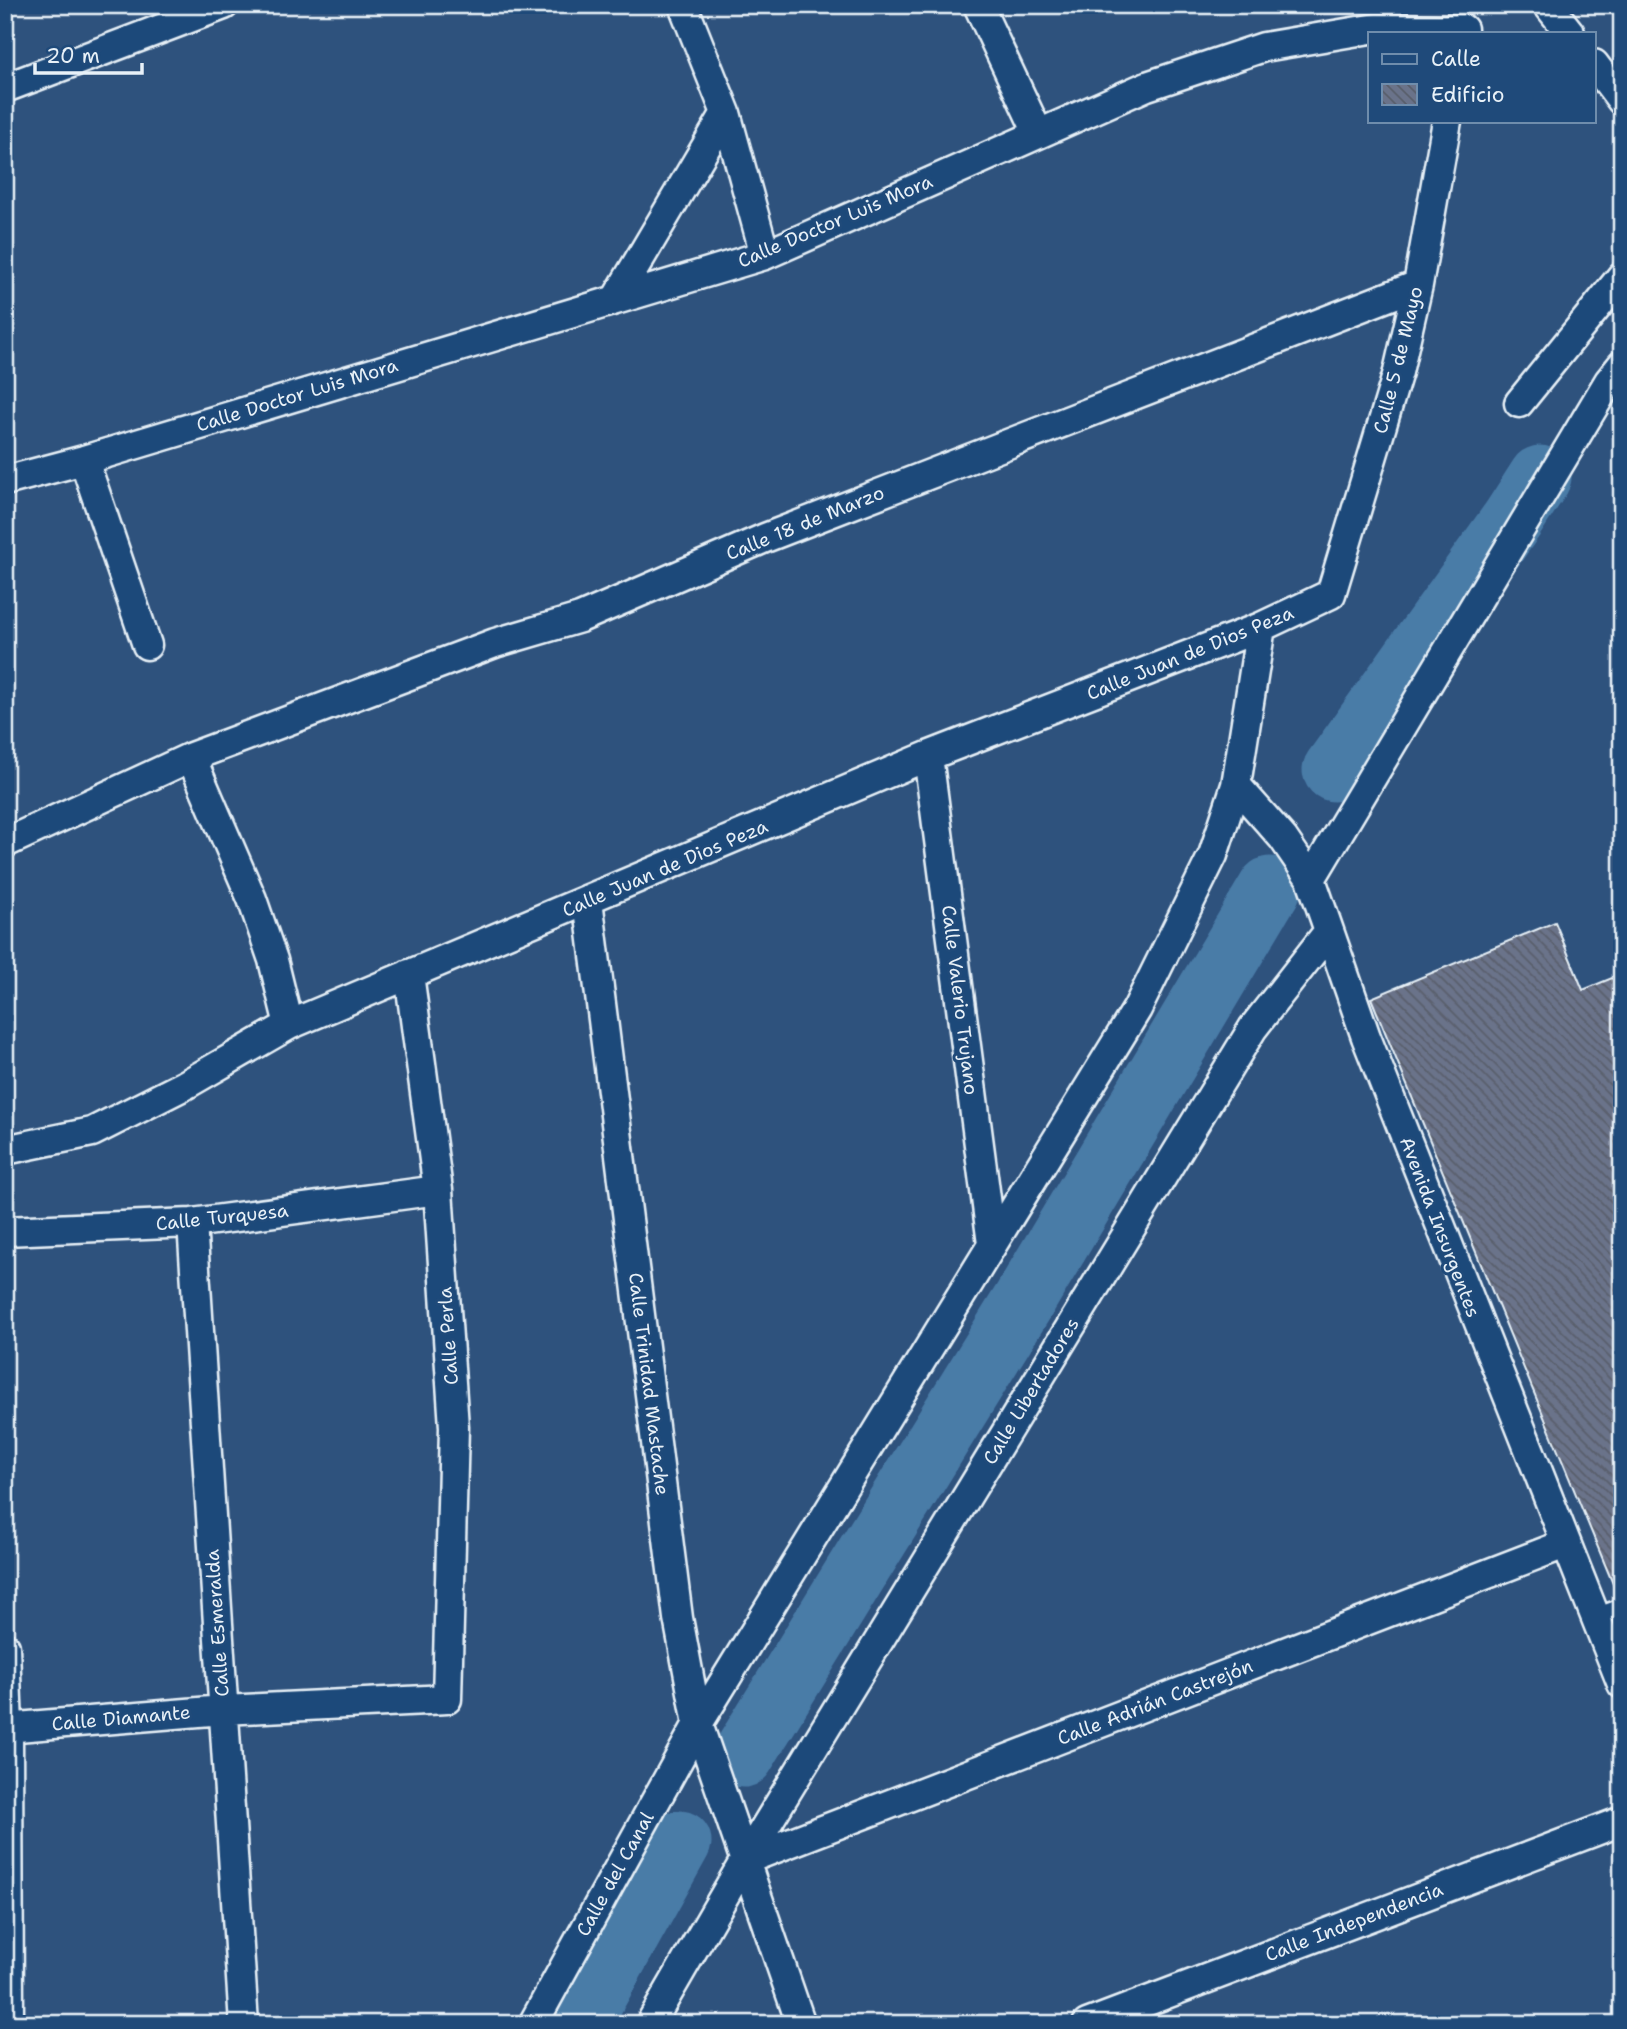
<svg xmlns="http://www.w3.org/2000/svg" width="1627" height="2029" font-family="'Shantell Sans',sans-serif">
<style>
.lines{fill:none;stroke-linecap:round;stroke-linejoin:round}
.river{stroke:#4a7ba7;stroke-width:63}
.building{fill:url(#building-back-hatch);stroke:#e8f1f8;stroke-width:2}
.lane-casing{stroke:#e8f1f8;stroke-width:19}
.street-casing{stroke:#e8f1f8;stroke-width:33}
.lane{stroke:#1f4a7a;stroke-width:14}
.street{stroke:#1f4a7a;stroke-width:28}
.labels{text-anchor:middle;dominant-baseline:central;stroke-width:6;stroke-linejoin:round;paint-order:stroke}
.street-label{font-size:19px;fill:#e8f1f8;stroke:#1f4a7a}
</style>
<defs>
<pattern id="building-back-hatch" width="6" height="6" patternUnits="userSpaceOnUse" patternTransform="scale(1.75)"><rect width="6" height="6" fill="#6a738a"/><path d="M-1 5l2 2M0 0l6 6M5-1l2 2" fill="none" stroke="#585e6a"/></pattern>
</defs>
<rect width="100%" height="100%" fill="#2e527d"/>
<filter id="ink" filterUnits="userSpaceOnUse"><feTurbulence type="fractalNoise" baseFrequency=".0143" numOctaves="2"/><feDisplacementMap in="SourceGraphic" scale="14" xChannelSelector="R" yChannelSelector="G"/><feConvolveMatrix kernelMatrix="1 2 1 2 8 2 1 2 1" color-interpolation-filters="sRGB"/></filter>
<g filter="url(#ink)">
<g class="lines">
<path class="river" d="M1334 770 1513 519 1540 477
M743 1756 1023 1302 1270 888
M579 2024 680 1842"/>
</g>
<path class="building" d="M1555 922 1583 990 1622 974V1595L1618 1596 1371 998Z"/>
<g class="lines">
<defs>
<path id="lane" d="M1594 1616 1622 1606"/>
<path id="street" d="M978 5 1038 133
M1548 5 1570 33
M1594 64 1622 101
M5 88 224 5
M726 113 765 255
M616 299 726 113 683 5
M1519 403 1622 276
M84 460 147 645
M5 481 84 460 765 255 1147 86 1264 47 1376 28 1463 29
M928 756 992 1244
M191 757 252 899 273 960 289 1025
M1236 785 1283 838 1311 879 1366 1037 1622 1684
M5 843 191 757 495 643 580 618 765 538 1418 285
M1311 879 1609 381 1622 365
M588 900 678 1618 698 1724 801 2024
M5 1150 92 1132 185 1085 289 1025 928 756 1261 627 1331 594 1398 372 1418 285 1447 121
M192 1223 244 2024
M5 1231 192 1223 438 1190
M5 1647 8 1727 9 2021
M5 1728 223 1710 447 1699 454 1427 438 1190 409 974
M745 1860 1565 1544
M533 2024 698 1724 1137 1009 1213 855 1236 785 1261 627
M650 2024 745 1860 1253 1028 1329 931
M1087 2024 1622 1821"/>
</defs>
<use href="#lane" class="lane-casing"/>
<use href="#street" class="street-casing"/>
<use href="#lane" class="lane"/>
<use href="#street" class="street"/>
</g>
</g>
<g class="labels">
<g class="street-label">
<text transform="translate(835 221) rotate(-23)">Calle Doctor Luis Mora</text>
<text transform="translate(1398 360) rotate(-76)">Calle 5 de Mayo</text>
<text transform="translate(297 395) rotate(-17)">Calle Doctor Luis Mora</text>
<text transform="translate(805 523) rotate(-22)">Calle 18 de Marzo</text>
<text transform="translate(1190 653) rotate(-22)">Calle Juan de Dios Peza</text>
<text transform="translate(665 868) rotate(-23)">Calle Juan de Dios Peza</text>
<text transform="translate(960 1000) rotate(83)">Calle Valerio Trujano</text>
<text transform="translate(222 1217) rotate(-6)">Calle Turquesa</text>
<text transform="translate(1440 1227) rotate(69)">Avenida Insurgentes</text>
<text transform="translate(448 1336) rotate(-94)">Calle Perla</text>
<text transform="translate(649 1384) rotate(83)">Calle Trinidad Mastache</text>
<text transform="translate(1031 1391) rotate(-59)">Calle Libertadores</text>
<text transform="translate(217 1623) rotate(-94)">Calle Esmeralda</text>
<text transform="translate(1155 1702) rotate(-21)">Calle Adrián Castrejón</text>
<text transform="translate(121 1718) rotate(-5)">Calle Diamante</text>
<text transform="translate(615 1874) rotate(-61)">Calle del Canal</text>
<text transform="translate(1354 1922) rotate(-21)">Calle Independencia</text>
</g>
</g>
<rect width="1627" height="2029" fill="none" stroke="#1f4a7a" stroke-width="28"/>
<rect x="14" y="14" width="1599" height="2001" fill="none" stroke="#e8f1f8" stroke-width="2.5" filter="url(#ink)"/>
<rect x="1368" y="32" width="228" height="91" fill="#1f4a7a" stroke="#6f8dac" stroke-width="2"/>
<rect x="1382" y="54" width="35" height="10" fill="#1f4a7a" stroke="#6f8dac" stroke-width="2"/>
<text x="1431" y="66" font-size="21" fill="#e8f1f8">Calle</text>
<rect x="1382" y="84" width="35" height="21" fill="url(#building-back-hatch)" stroke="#6f8dac" stroke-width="2"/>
<text x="1431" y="102" font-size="21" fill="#e8f1f8">Edificio</text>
<path d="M35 63v10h107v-10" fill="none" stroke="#e8f1f8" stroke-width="3.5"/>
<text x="46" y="63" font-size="21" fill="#e8f1f8" stroke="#1f4a7a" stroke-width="5" paint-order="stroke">20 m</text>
</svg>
